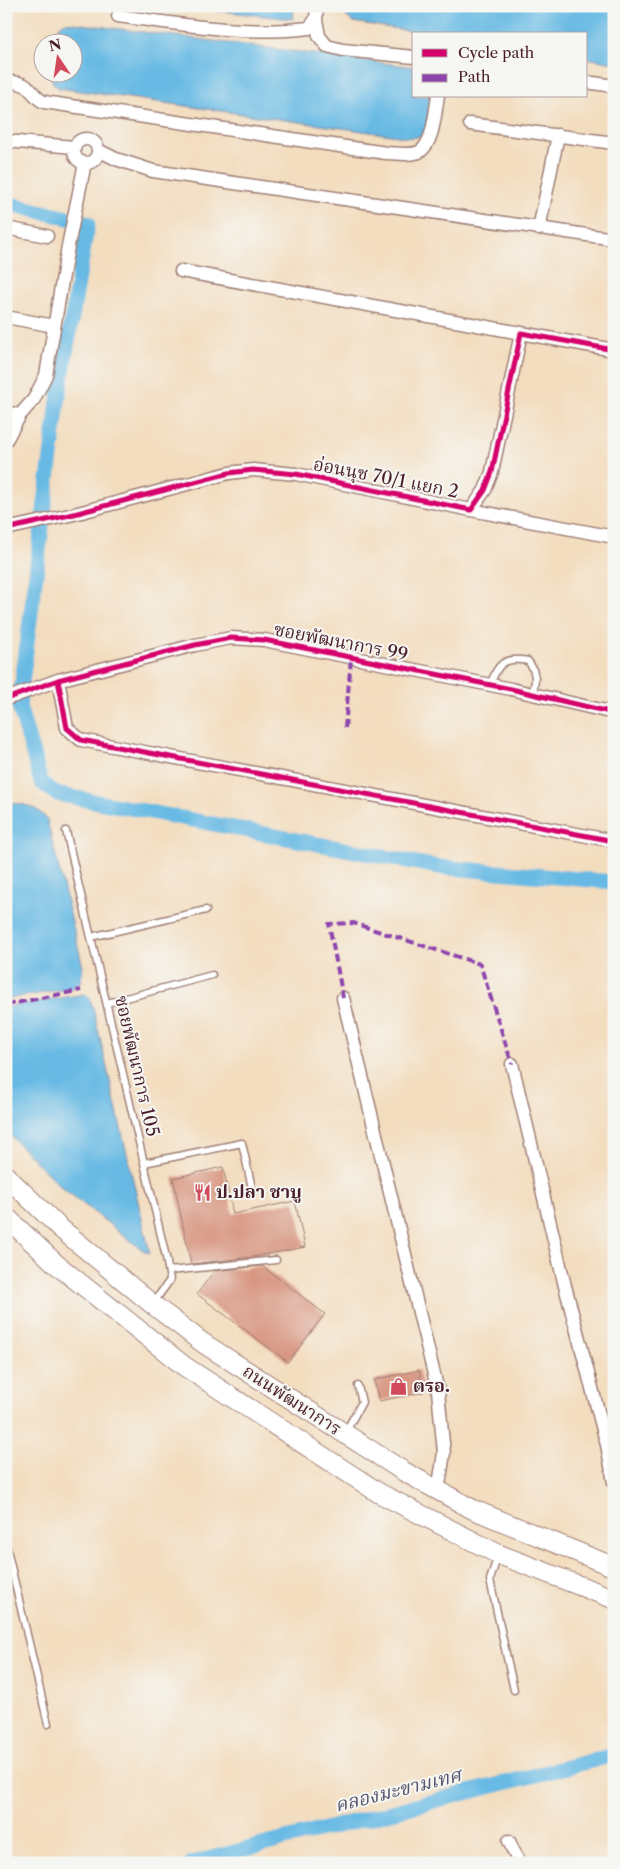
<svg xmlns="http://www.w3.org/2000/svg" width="620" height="1869" font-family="'Libre Caslon Text','Noto Serif Thai',serif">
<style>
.water{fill:#68bae4;stroke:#596c88}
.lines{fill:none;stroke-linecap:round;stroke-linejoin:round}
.canal{stroke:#68bae4;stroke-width:15}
.building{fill:#d89681}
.lane-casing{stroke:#9e7e75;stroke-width:9}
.street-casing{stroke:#9e7e75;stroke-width:15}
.secondary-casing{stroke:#9e7e75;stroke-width:21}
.lane{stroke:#fff;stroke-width:6}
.street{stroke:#fff;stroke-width:12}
.secondary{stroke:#fff;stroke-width:19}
.quiet{stroke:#8e44ad;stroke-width:4;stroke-dasharray:8 4;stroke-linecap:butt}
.cycleway-casing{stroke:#f6f6f2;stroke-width:8}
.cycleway{stroke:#d6006c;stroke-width:5}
.labels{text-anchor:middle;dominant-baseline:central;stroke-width:4;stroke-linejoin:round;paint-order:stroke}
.street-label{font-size:18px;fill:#4a1f2b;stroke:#f6f6f2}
.poi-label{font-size:18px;font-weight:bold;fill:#4a1f2b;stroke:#f6f6f2;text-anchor:start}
.water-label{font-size:19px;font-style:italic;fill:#54556c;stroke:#f6f6f2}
</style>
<rect width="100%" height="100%" fill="#f6f6f2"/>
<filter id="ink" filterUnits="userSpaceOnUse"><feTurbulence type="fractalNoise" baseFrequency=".02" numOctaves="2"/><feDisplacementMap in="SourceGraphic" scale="10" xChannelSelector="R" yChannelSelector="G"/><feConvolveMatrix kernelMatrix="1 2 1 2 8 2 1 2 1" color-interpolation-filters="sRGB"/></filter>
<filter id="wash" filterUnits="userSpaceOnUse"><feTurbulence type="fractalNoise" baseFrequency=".0096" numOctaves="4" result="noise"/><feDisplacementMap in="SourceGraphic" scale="20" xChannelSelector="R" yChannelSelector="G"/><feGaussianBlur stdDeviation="1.12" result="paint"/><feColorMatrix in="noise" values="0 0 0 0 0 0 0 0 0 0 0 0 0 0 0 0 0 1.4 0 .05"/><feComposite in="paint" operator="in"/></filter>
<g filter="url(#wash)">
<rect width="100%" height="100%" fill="#f3ddbf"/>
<path class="water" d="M174 6H294L293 19Z
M341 6H614V63L586 58V34H429L353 22 346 16Z
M66 22 414 67V96H433L426 131 421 136 412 138 59 88 53 83 50 73 72 72V42H54C55 32 56 27 66 22Z
M13 803C28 805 38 807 47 820L83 967 81 981 73 988 6 999V804Z
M85 994 89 997 93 1008 150 1253 144 1251 60 1186 6 1131V1007Z"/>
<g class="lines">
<path class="canal" d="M6 203 88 223 59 394 19 706 41 782 56 794 438 867 614 882
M192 1863 614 1755"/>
</g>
<g id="blocks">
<path class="building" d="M223 1167 233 1214 295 1201 305 1247 252 1257 191 1264 173 1178Z
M262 1266 325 1314 288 1362 197 1294 214 1271Z
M419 1370 424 1392 379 1401 374 1380Z"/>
</g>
</g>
<g filter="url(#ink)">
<use href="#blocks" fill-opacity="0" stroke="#9e7e75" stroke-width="1"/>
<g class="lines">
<defs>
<path id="lane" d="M490 686C497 664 504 656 528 661 537 673 536 681 532 695
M66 831 166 1257 170 1280 154 1302
M91 937 206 910
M107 1003 212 975
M144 1163 242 1143 252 1188
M169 1271 276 1260
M345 1433 362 1402 358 1386
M6 1545 48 1724
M498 1555 490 1580 514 1690"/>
<path id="street" d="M317 6 316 19 319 36 327 46 343 50 414 57
M118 16C181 24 245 36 309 28L316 19
M6 81C13 82 20 82 26 86 33 91 36 99 44 102L386 153C396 153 409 156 419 152 434 144 435 111 438 96
M586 82 614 86
M470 124 614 143
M74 151a12 12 0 1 1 24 0a12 12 0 1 1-24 0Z
M6 141 74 147
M98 150 116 159 153 171 614 239
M6 228 47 236
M539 229 558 135
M181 271 521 333
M6 317 54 326
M6 412 20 415
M6 440 20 415 34 399 46 375 68 246 85 163
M471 510 614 537
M6 529 74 514 229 473 253 470 296 474 471 510 485 490 492 472 521 333 614 350
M58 680 67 728 81 740 614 841
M6 699 58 680 195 645 231 638 264 640 511 689 614 713
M343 998 438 1391 444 1453 438 1491
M512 1064 565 1286 607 1445 614 1482
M509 1841 519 1863"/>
<path id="secondary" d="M6 1176 60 1228 152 1304 203 1343 403 1471 472 1509 614 1567
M6 1217 56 1264 184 1366 379 1493 498 1554 614 1599"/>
</defs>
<use href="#lane" class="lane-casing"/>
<use href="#street" class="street-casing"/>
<use href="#secondary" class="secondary-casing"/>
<use href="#lane" class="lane"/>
<use href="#street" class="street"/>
<use href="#secondary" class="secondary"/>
<path class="quiet" d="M345 728 351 659
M343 998 329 924 353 923 480 964 512 1064
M6 1005 81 990"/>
<defs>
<path id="cycleway" d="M6 529 74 514 229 473 253 470 296 474 471 510 485 490 492 472 521 333 614 350
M58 680 67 728 81 740 614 841
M6 699 58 680 195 645 231 638 264 640 511 689 614 713"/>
</defs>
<use href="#cycleway" class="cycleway-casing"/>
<use href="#cycleway" class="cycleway"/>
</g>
</g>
<defs>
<symbol id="restaurant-bare" viewBox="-9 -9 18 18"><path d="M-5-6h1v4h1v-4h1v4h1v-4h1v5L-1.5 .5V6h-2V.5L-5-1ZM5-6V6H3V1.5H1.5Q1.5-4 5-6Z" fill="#d1495b" stroke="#f6f6f2" stroke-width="2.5" paint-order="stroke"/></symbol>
<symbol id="shop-bare" viewBox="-9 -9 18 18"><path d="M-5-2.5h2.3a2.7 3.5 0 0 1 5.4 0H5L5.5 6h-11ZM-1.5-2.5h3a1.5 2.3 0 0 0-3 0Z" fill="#d1495b" stroke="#f6f6f2" stroke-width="2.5" paint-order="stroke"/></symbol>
</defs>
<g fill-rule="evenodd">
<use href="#restaurant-bare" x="190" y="1180" width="25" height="25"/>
<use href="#shop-bare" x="386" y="1374" width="25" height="25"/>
</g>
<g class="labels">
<g class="street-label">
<text transform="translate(386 478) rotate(11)">อ่อนนุช 70/1 แยก 2</text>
<text transform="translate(341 642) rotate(11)">ซอยพัฒนาการ 99</text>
<text transform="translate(137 1066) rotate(77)">ซอยพัฒนาการ 105</text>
<text transform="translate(292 1400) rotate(33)">ถนนพัฒนาการ</text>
</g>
<g class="poi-label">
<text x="216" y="1192">ป.ปลา ชาบู</text>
<text x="413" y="1386">ตรอ.</text>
</g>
<g class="water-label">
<text transform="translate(398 1790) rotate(-14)">คลองมะขามเทศ</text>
</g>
</g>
<rect width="620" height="1869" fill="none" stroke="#f6f6f2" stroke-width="25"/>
<rect x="412" y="32" width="175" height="65" fill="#f6f6f2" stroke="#b1a0a2"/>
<rect x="422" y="49" width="25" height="8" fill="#d6006c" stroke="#b1a0a2"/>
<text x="458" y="58" font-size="15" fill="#4a1f2b">Cycle path</text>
<rect x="422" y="74" width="25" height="8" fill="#8e44ad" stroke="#b1a0a2"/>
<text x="458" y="82" font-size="15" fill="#4a1f2b">Path</text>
<g transform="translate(58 58) rotate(347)"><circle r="24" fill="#f6f6f2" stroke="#b1a0a2"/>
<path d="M0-4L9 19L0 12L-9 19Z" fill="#d1495b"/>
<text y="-8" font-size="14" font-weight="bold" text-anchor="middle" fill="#4a1f2b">N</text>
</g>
</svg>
